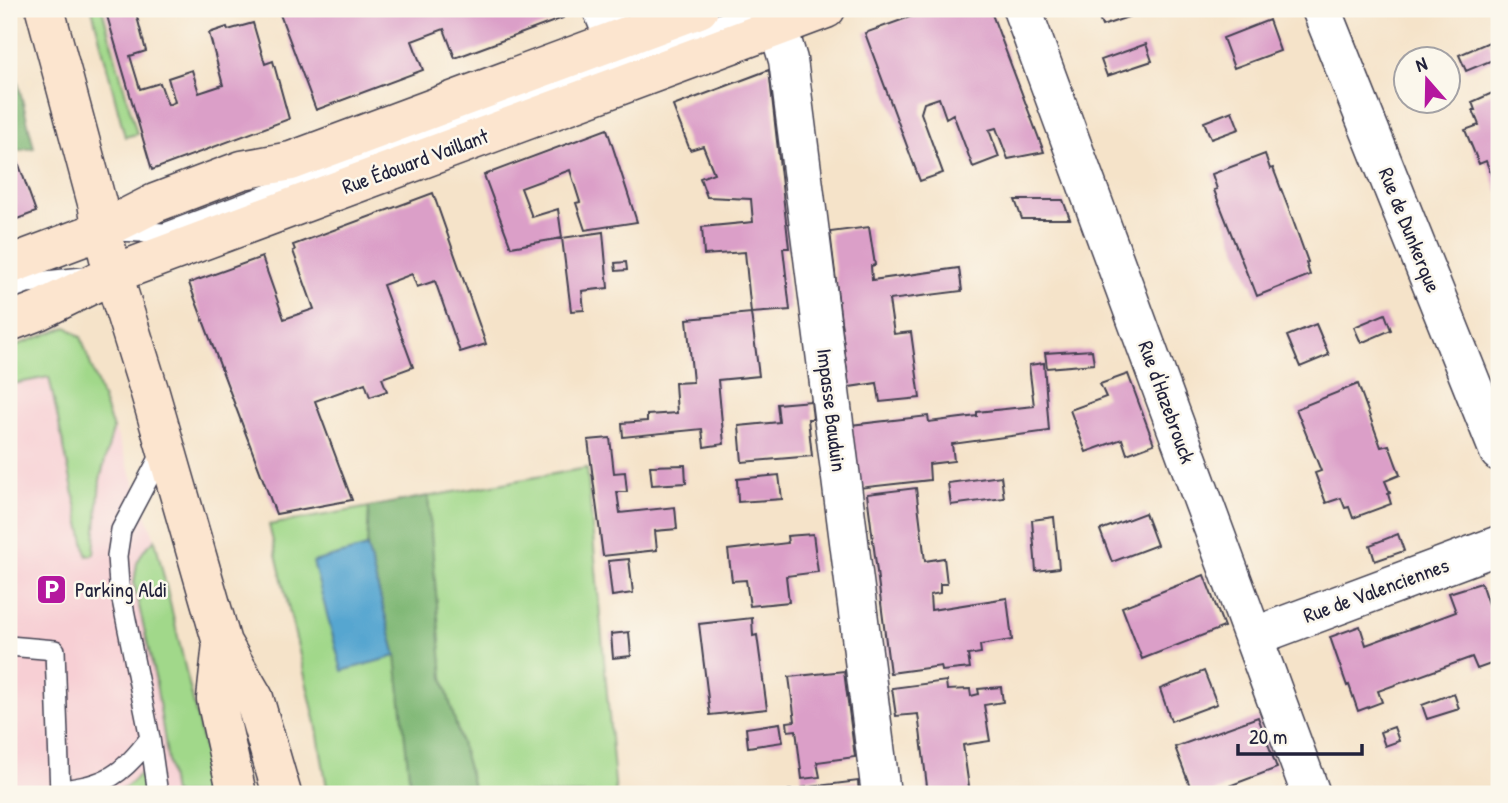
<svg xmlns="http://www.w3.org/2000/svg" width="1508" height="803" font-family="'Patrick Hand',sans-serif">
<style>
.built{fill:#f7cfd4}
.green{fill:#a1d88a;stroke:#627d62;stroke-width:2}
.forest{fill:#80b876;stroke:#516d58;stroke-width:2}
.water{fill:#56a6d0;stroke:#3c6486;stroke-width:2}
.building{fill:#db9fc8}
.lines{fill:none;stroke-linecap:round;stroke-linejoin:round}
.service-casing{stroke:#423f50;stroke-width:22}
.minor-casing{stroke:#423f50;stroke-width:41}
.secondary-casing{stroke:#423f50;stroke-width:41}
.service{stroke:#fff;stroke-width:19}
.minor{stroke:#fff;stroke-width:38}
.secondary{stroke:#fce5cf;stroke-width:38}
.labels{text-anchor:middle;dominant-baseline:central;stroke-width:5;stroke-linejoin:round;paint-order:stroke}
.street-label{font-size:21px;fill:#22223b;stroke:#fbf7ec}
.poi-label{font-size:21px;fill:#22223b;stroke:#fbf7ec;text-anchor:start}
</style>
<rect width="100%" height="100%" fill="#fbf7ec"/>
<filter id="ink" filterUnits="userSpaceOnUse"><feTurbulence type="fractalNoise" baseFrequency=".0143" numOctaves="2"/><feDisplacementMap in="SourceGraphic" scale="14" xChannelSelector="R" yChannelSelector="G"/><feConvolveMatrix kernelMatrix="1 2 1 2 8 2 1 2 1" color-interpolation-filters="sRGB"/></filter>
<filter id="wash" filterUnits="userSpaceOnUse"><feTurbulence type="fractalNoise" baseFrequency=".00686" numOctaves="4" result="noise"/><feDisplacementMap in="SourceGraphic" scale="28" xChannelSelector="R" yChannelSelector="G"/><feGaussianBlur stdDeviation="1.57" result="paint"/><feColorMatrix in="noise" values="0 0 0 0 0 0 0 0 0 0 0 0 0 0 0 0 0 1.4 0 .05"/><feComposite in="paint" operator="in"/></filter>
<g filter="url(#wash)">
<rect width="100%" height="100%" fill="#f5e3c9"/>
<path class="built" d="M67 327 81 337 155 539 208 765 213 794H9V348Z"/>
<path class="green" d="M92 9H102L137 134 125 137Z
M67 327 81 337 113 429 100 480 94 554 87 556 49 377 13 384 9 371V348Z
M587 468 616 794H328L316 723 269 525Z
M155 539 208 765 213 794H173L155 677 134 584 137 563 144 550Z
M142 772 145 794H114L128 785Z"/>
<path class="forest" d="M9 46 34 148 14 151 9 134Z
M428 496 443 677 475 794H411L396 656 367 547 369 507Z"/>
<path class="water" d="M367 547 396 656 342 671 313 562Z"/>
<g id="blocks">
<path class="building" d="M105 9H135L146 51 130 56 140 89 160 83 168 105 175 102 168 78 192 70 199 93 223 85 209 33 227 27 228 30 253 23 265 64 273 61 289 119 152 170Z
M278 9H567L563 18 455 58 444 29 412 41 423 70 316 110Z
M932 9H990L1044 152 1008 159 996 128 989 130 999 157 973 167 953 114 946 118 939 98 924 103 921 113 943 173 920 181 865 33Z
M1095 9H1151L1102 26Z
M1269 20 1280 51 1234 68 1223 38Z
M1489 42 1495 59 1466 71 1459 55Z
M1146 44 1152 61 1107 76 1101 60Z
M769 70 789 248H783L790 310 751 313 745 252 704 255 702 227 753 222 751 199 707 197 700 178 714 173 703 146 690 150 673 106Z
M1499 90V195L1486 161 1479 164 1465 130 1479 125 1473 110H1475L1472 102Z
M1232 111 1239 129 1211 139 1204 122Z
M607 129 637 222 585 230 576 203 580 202 570 170 521 188 532 217 558 209 562 238 511 247 484 175Z
M14 151 36 212 9 222V153Z
M1265 154 1270 169 1273 168 1291 215 1308 262 1306 263 1310 275 1257 296 1252 283 1251 284 1214 190 1217 189 1212 174Z
M433 193 486 344 460 352 435 281 417 287 412 274 383 285 413 367 382 378 387 391 370 397 365 383 315 401 352 500 276 514 189 283 262 257 284 319 314 309 293 251 295 250 293 245Z
M1015 200H1063L1070 219H1022Z
M869 227 875 265 871 266 872 280 959 268 962 291 889 300 894 334 911 332 920 398 880 402 877 383 849 387 830 232Z
M603 232 608 288 582 291 584 310 571 311 562 238Z
M626 262 627 270 616 271 615 263Z
M751 313 759 376 718 380 724 444 704 447 702 429 623 437 622 423 647 421V415L677 413 675 383 693 382 687 319Z
M1385 314 1391 330 1361 343 1354 327Z
M1316 324 1329 355 1300 367 1287 336Z
M1092 350 1094 364 1047 368 1045 353Z
M1044 363 1049 431 952 444 954 461 929 464 930 480 859 488 851 425 928 416 929 422 977 416V412L1034 406 1029 365Z
M1128 374 1154 444 1127 454 1122 439 1086 452 1070 410 1106 397 1100 384Z
M1358 384 1381 447 1389 445 1400 475 1385 481 1390 493 1388 494 1391 504 1353 518 1349 507 1345 508 1341 498 1326 503 1315 473 1321 471 1296 409Z
M811 401 813 419H808L812 456 742 462 739 426 779 422 777 404Z
M610 438 614 473 625 472 627 492H617L620 513 675 507 677 529 655 531 657 550 603 556 588 440Z
M685 465 686 483 652 485 650 466Z
M779 475 782 499 738 502 737 479Z
M1001 476 1004 498 951 505 948 483Z
M916 488 925 561 944 558 947 584H940V593L930 595 931 610 1007 598 1012 640 980 645 981 653 968 655 970 668 942 671 941 666 890 673 867 494Z
M1145 513 1157 545 1112 562 1100 530Z
M1054 517 1059 568 1036 571 1032 520Z
M813 534 818 572 786 576 789 602 750 606 746 580 732 581 728 550 788 543 787 536Z
M1398 534 1404 551 1375 561 1370 545Z
M629 559 633 593 612 596 608 561Z
M1204 575 1224 627 1142 659 1122 607Z
M1481 583 1497 631 1496 632 1499 641V661L1477 669 1472 657 1378 691 1382 702 1358 711 1349 685 1347 686 1330 637 1360 626 1366 645 1456 612 1449 593Z
M752 618 753 636 757 635 767 709 710 715 699 624Z
M629 632 631 656 613 658 611 634Z
M844 671 855 757 817 762 820 777 802 779 796 730 788 731 787 722 795 721 789 677Z
M1204 671 1217 704 1171 721 1160 689Z
M946 681 947 690 970 689 971 696 979 694 978 689 1001 687 1003 702 984 705 990 741 963 745 970 794H928L918 714 896 716 892 688Z
M1454 693 1459 709 1427 719 1422 705Z
M1258 717 1277 768 1208 794H1193L1175 747Z
M780 723 783 742 748 747 746 728Z
M1394 727 1399 741 1385 746 1380 732Z
M858 781 859 794H790L789 790H802V788Z"/>
</g>
</g>
<g filter="url(#ink)">
<use href="#blocks" fill-opacity="0" stroke="#423f50" stroke-width="2"/>
<g class="lines">
<defs>
<path id="service" d="M115 231 165 233 759 9
M9 290 27 283 83 277
M9 646 55 650 60 794
M60 790C106 786 123 774 150 738
M158 794 150 738 119 585 117 556 121 530 165 447"/>
<path id="minor" d="M602 9 615 40
M1022 9 1311 794
M1321 9 1499 452
M778 27 788 60 881 794
M1253 637 1499 545"/>
<path id="secondary" d="M45 9 97 203 102 230 113 274 150 393 222 643 254 698 282 794
M9 265 102 230 155 203 242 170 291 161 699 9
M9 322 38 311 113 274 826 9
M222 643 216 699 237 794"/>
</defs>
<use href="#service" class="service-casing"/>
<use href="#minor" class="minor-casing"/>
<use href="#secondary" class="secondary-casing"/>
<use href="#service" class="service"/>
<use href="#minor" class="minor"/>
<use href="#secondary" class="secondary"/>
</g>
</g>
<defs>
<symbol id="parking-square" viewBox="-11 -11 22 22"><rect x="-9" y="-9" width="18" height="18" rx="4" fill="#b5179e" stroke="#fbf7ec"/><path d="M-3.5-5.5H1a3.5 3.5 0 0 1 0 7H-1V5.5H-3.5ZM-1-3.4V-.6H.8a1.4 1.4 0 0 0 0-2.8Z" fill="#fff"/></symbol>
</defs>
<g fill-rule="evenodd">
<use href="#parking-square" x="34" y="572" width="35" height="35"/>
</g>
<g class="labels">
<g class="street-label">
<text transform="translate(415 161) rotate(-20)">Rue Édouard Vaillant</text>
<text transform="translate(1410 230) rotate(68)">Rue de Dunkerque</text>
<text transform="translate(1167 402) rotate(70)">Rue d'Hazebrouck</text>
<text transform="translate(832 410) rotate(83)">Impasse Bauduin</text>
<text transform="translate(1376 590) rotate(-20)">Rue de Valenciennes</text>
</g>
<g class="poi-label">
<text x="75" y="589">Parking Aldi</text>
</g>
</g>
<rect width="1508" height="803" fill="none" stroke="#fbf7ec" stroke-width="35"/>
<g transform="translate(1427 80) rotate(340)"><circle r="33" fill="#fbf7ec" stroke="#a4a2a5" stroke-width="2"/>
<path d="M0-5L12 26L0 18L-12 26Z" fill="#b5179e"/>
<text y="-10" font-size="19" font-weight="bold" text-anchor="middle" fill="#22223b">N</text>
</g>
<path d="M1238 744v10h124v-10" fill="none" stroke="#22223b" stroke-width="3.5"/>
<text x="1249" y="744" font-size="21" fill="#22223b" stroke="#fbf7ec" stroke-width="5" paint-order="stroke">20 m</text>
</svg>
